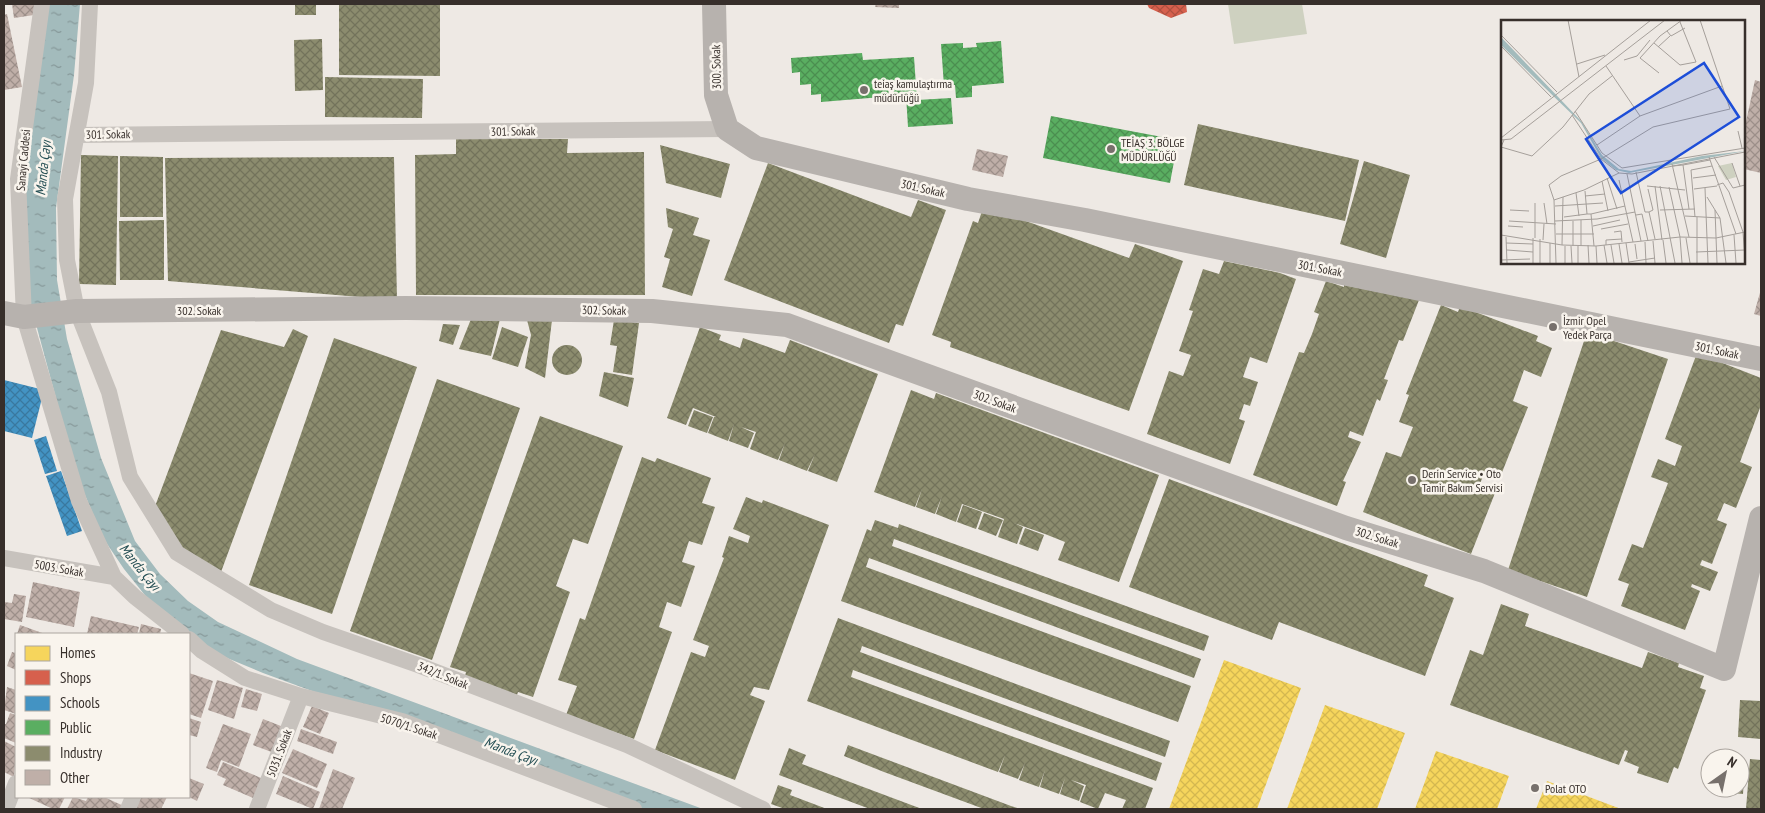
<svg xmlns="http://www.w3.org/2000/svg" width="1765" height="813" font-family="'PT Sans Narrow',sans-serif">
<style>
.pitch{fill:#ced1c0}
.water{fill:url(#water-ripples)}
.homes{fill:url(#homes-cross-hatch)}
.shops{fill:url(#shops-cross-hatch)}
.schools{fill:url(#schools-cross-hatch)}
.public{fill:url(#public-cross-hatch)}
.industry{fill:url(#industry-cross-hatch)}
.building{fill:url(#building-cross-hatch)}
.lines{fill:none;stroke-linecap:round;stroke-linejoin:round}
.street{stroke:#c7c2bd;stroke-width:16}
.secondary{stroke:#b7b2ae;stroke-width:24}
.poi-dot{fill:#77706c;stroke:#f9f4ed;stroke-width:2}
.labels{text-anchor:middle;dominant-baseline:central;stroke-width:5;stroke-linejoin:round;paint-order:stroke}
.street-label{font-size:12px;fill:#372f2b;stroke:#f9f4ed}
.poi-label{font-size:12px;fill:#372f2b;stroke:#f9f4ed;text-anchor:start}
.water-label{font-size:14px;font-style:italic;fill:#254f54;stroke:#f9f4ed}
.inset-road{fill:none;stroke:#a59f9a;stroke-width:1}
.view{fill:#1d4ed8;fill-opacity:0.15;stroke:#1d4ed8;stroke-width:2.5}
.inset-edge{fill:none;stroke:#372f2b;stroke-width:2.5}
</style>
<defs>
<pattern id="water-ripples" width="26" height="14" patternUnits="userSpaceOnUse" patternTransform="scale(1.25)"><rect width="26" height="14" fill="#a3bbbc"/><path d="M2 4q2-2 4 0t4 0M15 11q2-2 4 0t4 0" fill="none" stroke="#869899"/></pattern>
<pattern id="homes-cross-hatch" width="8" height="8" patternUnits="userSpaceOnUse" patternTransform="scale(1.25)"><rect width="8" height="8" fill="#f6d55c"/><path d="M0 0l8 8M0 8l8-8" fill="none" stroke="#d4b750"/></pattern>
<pattern id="shops-cross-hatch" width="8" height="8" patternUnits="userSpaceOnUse" patternTransform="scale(1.25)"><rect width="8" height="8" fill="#d6604d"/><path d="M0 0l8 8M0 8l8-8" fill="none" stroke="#ae5040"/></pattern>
<pattern id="schools-cross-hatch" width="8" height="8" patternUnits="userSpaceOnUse" patternTransform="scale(1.25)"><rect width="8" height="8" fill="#4393c3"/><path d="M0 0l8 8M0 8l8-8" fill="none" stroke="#39789f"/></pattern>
<pattern id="public-cross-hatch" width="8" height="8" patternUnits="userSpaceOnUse" patternTransform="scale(1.25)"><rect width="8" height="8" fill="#5aae61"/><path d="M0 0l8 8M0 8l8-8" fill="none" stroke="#4b8e50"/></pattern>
<pattern id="industry-cross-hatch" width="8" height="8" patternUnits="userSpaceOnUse" patternTransform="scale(1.25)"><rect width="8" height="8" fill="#8c8c6e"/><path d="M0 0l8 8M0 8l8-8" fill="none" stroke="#73735b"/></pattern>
<pattern id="building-cross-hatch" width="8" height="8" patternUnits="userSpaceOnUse" patternTransform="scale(1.25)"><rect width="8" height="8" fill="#bfafa8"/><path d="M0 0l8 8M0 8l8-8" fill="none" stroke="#9c8f89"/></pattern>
</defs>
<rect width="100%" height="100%" fill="#eee9e4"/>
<path class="pitch" d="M1228 4H1302L1307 34 1234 44Z"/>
<path class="water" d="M46 4H80L74 75 56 208 57 280 67 339 101 458 135 541 160 574 188 601 218 622 297 659 703 809H633L263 673 215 653 148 599 124 569 103 538 77 476 30 302 25 188Z"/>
<path class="homes" d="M1224 660 1301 688 1257 809H1169Z
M1325 705 1405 733 1377 809H1287Z
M1436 751 1509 776 1497 809H1415Z
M1547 781 1621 809H1536Z"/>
<path class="shops" d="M1147 4H1186L1187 12 1171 18 1149 8Z"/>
<path class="schools" d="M4 380 44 390 32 438 4 431Z
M46 436 57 471 45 474 34 440Z
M61 471 82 531 67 536 46 476Z"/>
<path class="public" d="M1001 41 1004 83 972 86V97L956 98 955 85 944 86 941 44 963 43V48L977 47 976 43Z
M862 53 863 60 914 57 917 100 951 98 953 124 908 127 906 95 821 102V94L811 95V84L800 85V72L792 73 791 58Z
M1051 116 1178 140 1170 183 1043 158Z"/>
<path class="industry" d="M295 4H316V15H295Z
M339 4H440V76L339 75Z
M322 39 323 90 295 91 294 40Z
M325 77 423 79 422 118 325 117Z
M1198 124 1359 160 1345 221 1184 185Z
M456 139H568L567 153 644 152 645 295H416L415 155 456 154Z
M660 145 730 164 721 198 666 183Z
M81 155 118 156 116 285 79 284Z
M120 156 163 157V217H120Z
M394 157 397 300 168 281 165 158Z
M1364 161 1410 175 1386 258 1340 244Z
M768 163 911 217 918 200 946 210 903 326 896 324 889 343 724 280Z
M666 208 699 218 693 235 710 240 692 296 662 287 670 259 664 257 673 229 668 227Z
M982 211 996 216 998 211 1129 258 1135 244 1183 261 1129 411 950 347 951 342 932 335 973 221 978 223Z
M164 220V280H120L119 221Z
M1224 261 1280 273 1296 279 1267 363 1250 357 1243 377 1258 382 1250 406 1244 404 1239 419 1245 421 1230 464 1147 434 1169 371 1183 376 1191 355 1179 351 1193 311 1189 310 1203 269 1219 274Z
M1326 281 1344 287V285L1419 300 1403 341 1399 340 1384 379 1388 380 1380 401 1377 399 1363 436 1350 431 1348 437 1361 442 1343 481 1346 482 1337 506 1253 475 1299 352 1304 353 1312 334 1319 314 1314 312Z
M1441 305 1458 312 1460 306 1538 336 1536 341 1552 348 1541 377 1524 370 1513 401 1528 407 1501 475 1486 469 1479 486 1495 493 1471 554 1363 512 1386 452 1401 457 1413 427 1399 422 1409 395 1406 394Z
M471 319H500L491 356 459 349Z
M527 320H552L545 378 525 368 531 335Z
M614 320 639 323 632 375 613 372 617 346 610 345Z
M443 324 460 325 453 345 439 341Z
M502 327 528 337 518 367 492 359Z
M700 327 721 335 719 340 740 348 743 338 785 353 790 340 878 374 837 482 808 471 815 454 807 471 779 460 785 443 778 460 750 449 756 432 741 427 754 433 748 448 729 441 734 424 728 441 708 433 714 417H716L693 408 686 425 667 418Z
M293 329 308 336 221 572 184 554 154 509 221 330 284 347Z
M1587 332 1668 359 1587 597 1508 570Z
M334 338 417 367 332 614 249 585Z
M552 360a15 15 0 1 1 30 0a15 15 0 1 1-30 0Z
M1697 353 1761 378V405L1740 462 1752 467 1736 508 1724 503 1717 520 1727 524 1712 564 1702 560 1700 565 1718 572 1710 591 1692 584 1691 587 1700 591 1685 630 1621 606 1629 584 1618 580 1632 544 1643 548 1668 483 1651 477 1658 459 1675 466 1682 446 1665 439Z
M604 372 634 378 628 407 599 396Z
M437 379 520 408 432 660 350 631Z
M911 390 934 399 936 393 1159 475 1119 582 1058 560 1065 542 1045 534 1014 523 1023 527 1017 544 998 537 1004 519 962 504 956 522 936 514 942 496 935 514 916 507 922 489 915 507 874 492Z
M694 410 713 417 707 433 688 426Z
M540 416 623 446 588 544 573 539 556 586 570 592 533 697 518 692 517 695 465 676 466 672 450 667Z
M642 457 655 462 657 458 711 478 702 503 715 507 702 545 689 541 682 562 695 566 681 607 667 602 659 627 672 632 634 739 566 715 577 686 558 680 580 618 585 620Z
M1169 479 1428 575 1424 586 1454 598 1425 676 1279 622 1272 640 1129 587Z
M746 497 762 503 763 500 829 525 769 690 754 687 750 695 765 701 735 780 655 750 691 652 705 657 709 646 693 640 724 558 722 557 729 536 748 543 750 536 733 529Z
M963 505 982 512 976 529 957 522Z
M984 513 1003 520 996 536 978 529Z
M875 520 898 528 899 524 1209 636 1204 651 894 539 892 546 1201 659 1194 678 869 558 866 567 1191 686 1178 722 841 601 867 529 871 531Z
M1025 528 1044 535 1038 551 1019 544Z
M1501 604 1529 614 1525 626 1642 668 1648 652 1679 663 1678 667 1704 676 1700 688 1706 690 1678 769 1674 767 1668 783 1637 773 1639 767 1624 761 1628 751 1625 750 1619 765 1450 705 1470 650 1483 655Z
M838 618 1170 741 1165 757 862 646 860 652 1162 763 1156 781 853 670 851 677 1153 788 1145 809H1122L1126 800 1105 793 1098 809 1080 802 1086 785 1071 780 1084 786 1079 801 1060 794 1065 778 1059 794 1040 787 1045 770 1039 787 1019 780 1025 763 1018 779 999 772 1005 755 998 772 807 701Z
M1740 700 1761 701V739L1738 737Z
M848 745 1011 806 1020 809H984L884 772 844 756Z
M789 748 806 755 802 764 922 809H870L779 775Z
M1750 759 1761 760V809H1746Z
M1740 762 1745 763 1743 794 1732 793V788H1740Z
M778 785 792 790 790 795 827 809H785L771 804Z"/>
<path class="building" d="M12 4H34V15L14 18Z
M876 4H899V8L875 7Z
M7 14 22 87 4 90V15Z
M1755 80 1761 82V173L1744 169V131Z
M977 149 1008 156 1003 177 972 170Z
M1761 289V316L1754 314Z
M33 582 80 592 74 627 26 617Z
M14 594 26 596 22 622 4 619V602L12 603Z
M91 616 139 627 137 634H87Z
M141 624 161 629 160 634H139Z
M20 625 45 634H17Z
M12 652 16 653V670L7 666Z
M189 673 213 681 201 718 189 714Z
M217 680 243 688 234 719 208 710Z
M7 687 16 690V714L4 710Z
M246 689 262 694 257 711 241 707Z
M312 706 329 713 320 734 303 727Z
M10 713 16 715V743L4 738V724H6Z
M189 718 201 722 197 737 189 735Z
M263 719 286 728 277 754 253 745Z
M223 724 251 734 239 767 221 760 217 772 206 768Z
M301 729 337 742 333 754 297 741Z
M4 741 16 747 14 777 4 772Z
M293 749 327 764 317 788 282 773Z
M223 762 266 780 258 800 223 785 226 779 217 775Z
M333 769 355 778 342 809H319Z
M283 776 320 792 313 809 276 794Z
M189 778 204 784 197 801 189 797Z
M27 797H65L59 809H53Z
M73 797 86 801 88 797H104L126 807 125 809H67Z
M141 797H167L161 809H135Z"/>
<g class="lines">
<path class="street" d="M42 4 18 179 24 317 79 501 114 577 135 597 182 634
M90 4 86 83 65 199 67 260 77 311 109 392 130 477 177 553 271 610 323 632 418 665 627 745 763 809
M77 135 727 129
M4 558 114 577
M189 639 202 651 245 678 301 696 402 721 634 809
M6 809 16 783
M128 809 133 797
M257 809 301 696"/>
<path class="secondary" d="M714 4 716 95 727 129 756 148 968 199 1085 220 1761 359
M4 313 24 317 77 311 406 308 652 311 787 325 1346 528 1484 571 1724 669 1761 518"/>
</g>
<g class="poi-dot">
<circle cx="864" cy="90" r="5"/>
<circle cx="1111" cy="149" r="5"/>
<circle cx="1553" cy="327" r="5"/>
<circle cx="1412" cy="480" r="5"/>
<circle cx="1535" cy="788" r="5"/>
</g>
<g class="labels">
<g class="street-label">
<text transform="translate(716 67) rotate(-91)">300. Sokak</text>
<text transform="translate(513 131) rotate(-1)">301. Sokak</text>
<text transform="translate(108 134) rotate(-1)">301. Sokak</text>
<text transform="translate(23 160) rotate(-85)">Sanayi Caddesi</text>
<text transform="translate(923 188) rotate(13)">301. Sokak</text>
<text transform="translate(1320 268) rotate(11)">301. Sokak</text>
<text x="199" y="310">302. Sokak</text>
<text transform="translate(604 310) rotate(1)">302. Sokak</text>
<text transform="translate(1717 350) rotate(12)">301. Sokak</text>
<text transform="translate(995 401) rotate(20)">302. Sokak</text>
<text transform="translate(1377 537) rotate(17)">302. Sokak</text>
<text transform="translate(59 568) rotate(10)">5003. Sokak</text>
<text transform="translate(443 675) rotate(22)">342/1. Sokak</text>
<text transform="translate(409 726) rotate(18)">5070/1. Sokak</text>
<text transform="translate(279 753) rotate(-69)">5031. Sokak</text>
</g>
<g class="poi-label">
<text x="874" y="83">teiaş kamulaştırma<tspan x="874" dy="14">müdürlüğü</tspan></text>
<text x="1121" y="142">TEİAŞ 3. BÖLGE<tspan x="1121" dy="14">MÜDÜRLÜĞÜ</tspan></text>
<text x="1563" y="320">İzmir Opel<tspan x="1563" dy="14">Yedek Parça</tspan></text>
<text x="1422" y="473">Derin Service • Oto<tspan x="1422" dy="14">Tamir Bakım Servisi</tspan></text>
<text x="1545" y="788">Polat OTO</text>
</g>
<g class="water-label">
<text transform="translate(43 168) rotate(-84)">Manda Çayı</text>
<text transform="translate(140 567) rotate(51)">Manda Çayı</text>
<text transform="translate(511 751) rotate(21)">Manda Çayı</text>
</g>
</g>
<g transform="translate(1501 20)">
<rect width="244" height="244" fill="#eee9e4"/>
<path d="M231 143 235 157 225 160 217 146Z" fill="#ced1c0"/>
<path d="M0 17 81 102 101 135 118 149 130 151 201 136 244 131 128 153 115 150 100 138 80 103 0 25Z" fill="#a3bbbc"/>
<path class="inset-road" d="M67 0 78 57M179 2 195 42M166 11 170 16 184 8M0 15 56 72M153 23 179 45 195 42M0 26 50 77M157 27 169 16M139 38 159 16 181 0M139 38 158 53M123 40 136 36 149 20M76 44 104 35M105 46 139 96M74 91 101 133 121 148 244 128M71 95 100 139 118 153 131 154 244 132M237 111 241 128M0 118 150 0M0 120 10 119 164 0M3 120 0 127 31 136 62 107 88 74 111 56M96 125 139 96 221 66M208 137 235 214M213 137 232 168 244 165M231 143 239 166M171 144 188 217M182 145 209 140M172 146 182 145 188 189M135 152 144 192H148M126 154 140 221M106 158 116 189M192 158 215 155M118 160 132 222M101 161 107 191M216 165 222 163 228 172 242 212 244 239M146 166 184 170M154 166 161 220M159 166 174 243M168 167 179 217 181 243M204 168 207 243M147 169 152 190 148 192M193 169 216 166M84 171 86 194M75 173 78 196M84 176 104 174M206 177 219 198 225 243M53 180 83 170 118 153M43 183 46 204M54 186 102 183M9 190 28 191M159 190 194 189M214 190 216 243M148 192 154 219M86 194H90L93 226M90 194 124 186M135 195 141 194 147 221M184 196 219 198M63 197 86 194M194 197 190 150 211 146M196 197V243M8 201 55 204M54 201 96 199 134 192M7 206 22 207M92 206 119 200M100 209 127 204M113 212 120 211 121 222M55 214H93M0 215 61 225 95 226 179 217 215 218 244 212M233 215 235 243M5 217 6 243M34 218V183M185 218 189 243M39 219V243M42 220 43 204M162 220 165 243M152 221 154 243M144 222 145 243M5 223 32 224M125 223 128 243M118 224 121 243M134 224 136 239M61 225 62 177M87 225 88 243M103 225 106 243M105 225V220L121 219M110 225 113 243M64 226V243M70 226 71 243M72 226V201M77 226V243M80 226V200M95 226 96 243M6 230 32 232M195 232 244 230M0 240 29 239M128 242 154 238M32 243V218M49 243V223M55 243 53 180 48 165 60 156 100 139 152 107 229 89 199 0"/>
<path class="view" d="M203 43 238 97 120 173 85 119Z"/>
<rect width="244" height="244" class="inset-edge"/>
</g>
<rect width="1765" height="813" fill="none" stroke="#372f2b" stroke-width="10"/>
<rect x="15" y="633" width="175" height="165" fill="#f9f4ed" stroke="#aba59f"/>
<rect x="25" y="646" width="25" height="15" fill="#f6d55c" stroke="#aba59f"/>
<text x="60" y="658" font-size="15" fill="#372f2b">Homes</text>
<rect x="25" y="670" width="25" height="15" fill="#d6604d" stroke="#aba59f"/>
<text x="60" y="683" font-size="15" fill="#372f2b">Shops</text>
<rect x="25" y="696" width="25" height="15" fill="#4393c3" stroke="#aba59f"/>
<text x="60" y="708" font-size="15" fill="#372f2b">Schools</text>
<rect x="25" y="720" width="25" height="15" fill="#5aae61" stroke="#aba59f"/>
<text x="60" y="733" font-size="15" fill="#372f2b">Public</text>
<rect x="25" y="746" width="25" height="15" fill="#8c8c6e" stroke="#aba59f"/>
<text x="60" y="758" font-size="15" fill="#372f2b">Industry</text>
<rect x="25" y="770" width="25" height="15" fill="#bfafa8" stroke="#aba59f"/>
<text x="60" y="783" font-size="15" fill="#372f2b">Other</text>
<g transform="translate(1725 773) rotate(33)"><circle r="24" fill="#f9f4ed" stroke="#aba59f"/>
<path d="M0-4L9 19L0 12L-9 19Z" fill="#77706c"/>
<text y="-8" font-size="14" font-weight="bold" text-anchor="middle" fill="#372f2b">N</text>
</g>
</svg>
